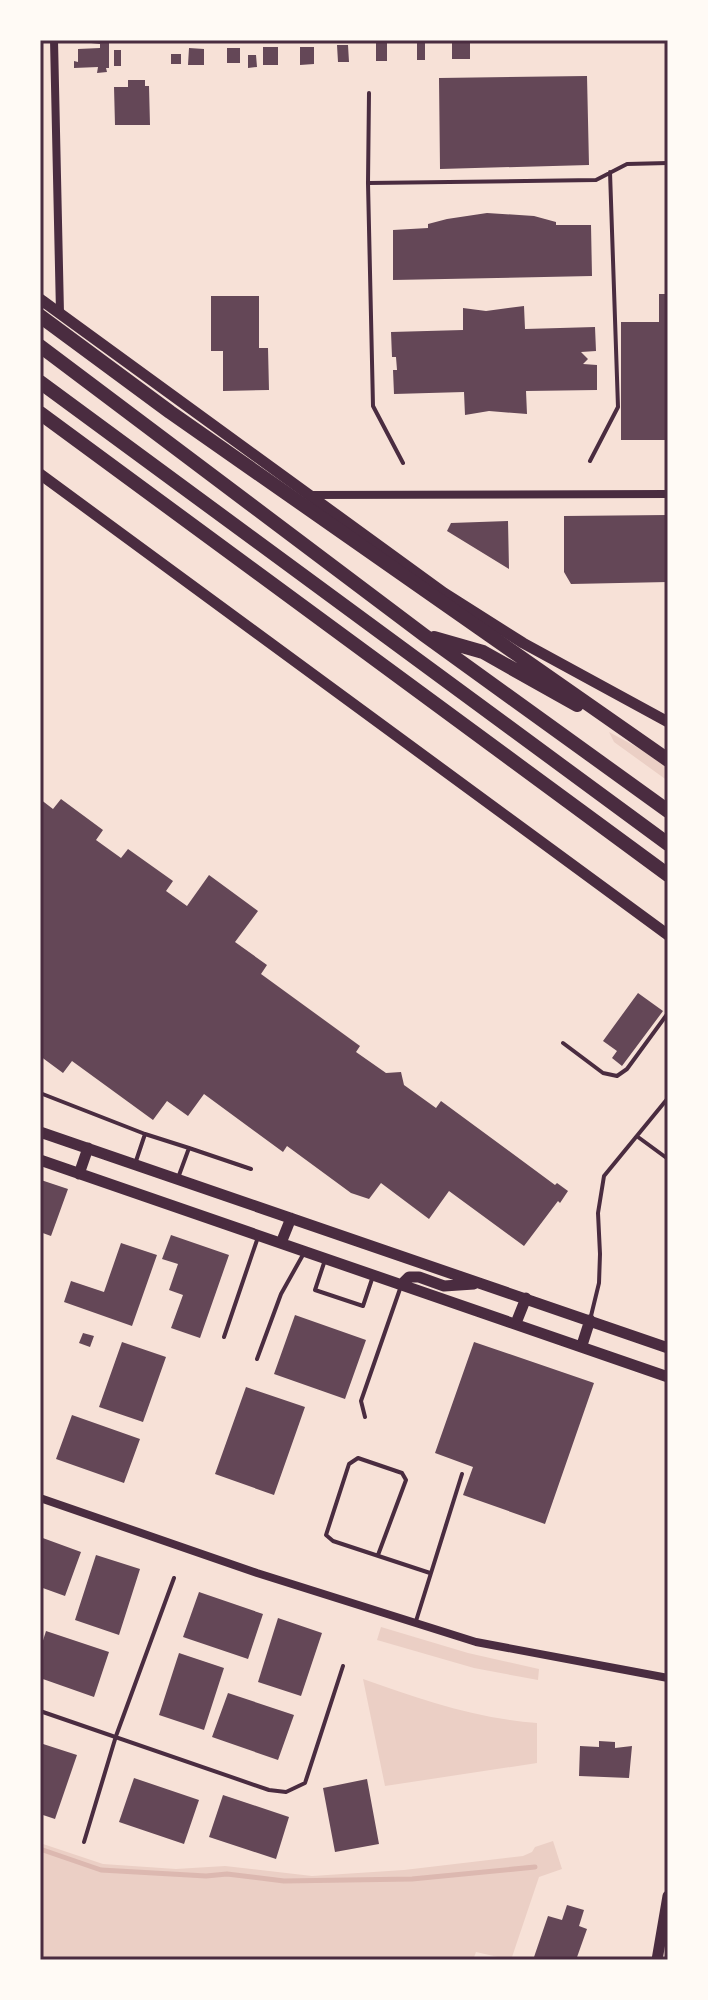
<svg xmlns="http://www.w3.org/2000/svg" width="708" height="2000" font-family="Inter,sans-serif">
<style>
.green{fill:#ebcfc5}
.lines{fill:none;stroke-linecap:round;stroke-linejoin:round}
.stream{stroke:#dcb8b0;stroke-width:5}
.building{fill:#644757}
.service{stroke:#4a2c40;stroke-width:4}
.minor{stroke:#4a2c40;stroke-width:8}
.secondary{stroke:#4a2c40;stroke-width:11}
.motorway{stroke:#4a2c40;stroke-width:14}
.neatline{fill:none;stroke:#4a2c40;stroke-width:3}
</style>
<rect width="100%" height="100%" fill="#f7e1d7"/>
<path class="green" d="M609 732 668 764V781L614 742Z
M381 1627 468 1653 539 1669 538 1680 474 1668 377 1640Z
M363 1679C419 1699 478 1719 537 1723V1763L385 1786Z
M553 1841 562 1869 539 1877 511 1960 476 1952 473 1960 396 1958 40 1960V1843L103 1864 176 1869 225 1866 312 1876 404 1870 523 1856 532 1852 535 1847Z"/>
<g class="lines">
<path class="stream" d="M40 1849 101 1870 206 1876 227 1874 284 1881 412 1879 535 1867"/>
</g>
<path class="building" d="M91 40H109V68H106L107 72 97 73 98 67 74 68V61L78 62V49L100 48V44L91 43Z
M417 41H425V60H417Z
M376 42H387V61H376Z
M466 42 470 43V59H452V43Z
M337 45H348L349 62H338Z
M263 47H278V65H263Z
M300 47H314V64L300 65Z
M189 48 204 49V65H188Z
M227 48H240V63H227Z
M114 50H121V66H114Z
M171 54H181V64H171Z
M248 55H256L257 67 248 68Z
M587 76 589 165 440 169 439 78Z
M128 80H145V86H149L150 125H115L114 87H128Z
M487 213 534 216 556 222V225H591L592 276 393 280V230L428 228V224L447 219Z
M659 294H668V440H621V322H659Z
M211 296H259V348H268L269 390 223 391V351H211Z
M524 306 525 329 595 327 596 351 581 352 588 359 583 364 597 365V390L526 391 527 414 489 411 465 415 464 392 394 394 393 370H397L396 357H392L391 332 463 330V308L486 311Z
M668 515V582L571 584 564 572V516Z
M508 521 509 569 447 531 451 523Z
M40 799 53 809 61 799 103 830 96 840 121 858 128 849 173 881 166 891 187 906 209 875 258 911 235 942 267 965 261 974 360 1046 356 1052 386 1073 401 1072 404 1085 436 1108 441 1101 555 1185 557 1183 568 1191 560 1203 558 1201 524 1246 449 1191 429 1219 381 1183 369 1199 351 1193 287 1146 283 1152 204 1094 188 1116 167 1101 153 1120 72 1061 63 1073 40 1056Z
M638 993 663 1011 622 1066 612 1058 617 1051 603 1041Z
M41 1180 68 1189 51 1236 40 1232Z
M171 1235 229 1255 200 1338 171 1328 183 1295 169 1290 178 1264 162 1259Z
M121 1243 157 1255 132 1326 64 1302 71 1281 104 1292Z
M295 1315 366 1340 345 1399 274 1374Z
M83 1333 94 1336 90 1347 79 1343Z
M122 1342 166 1357 143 1422 99 1407Z
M474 1342 594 1383 545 1524 463 1495 473 1467 435 1453Z
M246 1387 305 1407 274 1495 215 1474Z
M72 1415 140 1439 124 1483 56 1459Z
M40 1537 81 1552 65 1596 40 1587Z
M96 1555 140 1569 119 1635 75 1620Z
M199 1592 263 1614 248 1659 183 1637Z
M278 1618 322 1633 301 1696 258 1682Z
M46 1631 109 1652 94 1697 40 1678V1650Z
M179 1653 224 1668 204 1730 159 1715Z
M228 1693 294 1715 278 1760 212 1737Z
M599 1741 615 1742V1748L632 1746 629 1778 579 1776 580 1746 599 1747Z
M40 1743 77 1755 55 1819 40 1814Z
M134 1778 199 1800 184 1844 119 1822Z
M367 1779 379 1844 335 1852 323 1788Z
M223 1795 289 1817 276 1859 209 1837Z
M567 1905 584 1910 579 1926 587 1929 576 1960H533L548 1916 562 1920Z"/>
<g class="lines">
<path class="service" d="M369 93 368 183 373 406 403 463
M368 183 596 180 627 164 668 163
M590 461 618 407 610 172
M563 1043 603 1073 617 1076 627 1069 668 1013
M40 1093 145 1134
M638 1137 668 1159
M135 1164 145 1134 189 1148
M178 1178 189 1148 251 1169
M325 1260 315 1290 363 1306 372 1279
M590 1320 599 1283 600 1254 598 1213 604 1176 668 1098
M224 1337 258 1237
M257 1359 281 1294 304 1253
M365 1417 361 1401 401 1286
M378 1555 406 1480 402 1473 358 1458 349 1464 326 1535 333 1541 430 1573
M416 1621 462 1474
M40 1711 269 1790 286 1792 305 1783 343 1666
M84 1842 116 1736 174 1578"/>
<path class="minor" d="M54 40 60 313
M309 495 668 494
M40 1498 257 1573 476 1642 668 1678"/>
<path class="secondary" d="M40 299 444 593 523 643 668 722
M40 474 668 935
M40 1132 668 1348
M40 1160 668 1377
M79 1174 88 1148
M281 1243 291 1218
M402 1284 409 1277H419L444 1286 474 1284
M516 1323 526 1298
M582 1345 590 1320
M657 1960 668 1896"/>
<path class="motorway" d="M40 316 170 412 668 760
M40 346 424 635 668 811
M40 382 668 844
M40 413 668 875
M434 638 483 652 577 705"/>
</g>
<rect width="708" height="2000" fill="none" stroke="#fffaf5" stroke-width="84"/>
<rect x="42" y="42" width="624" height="1916" class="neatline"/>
</svg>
